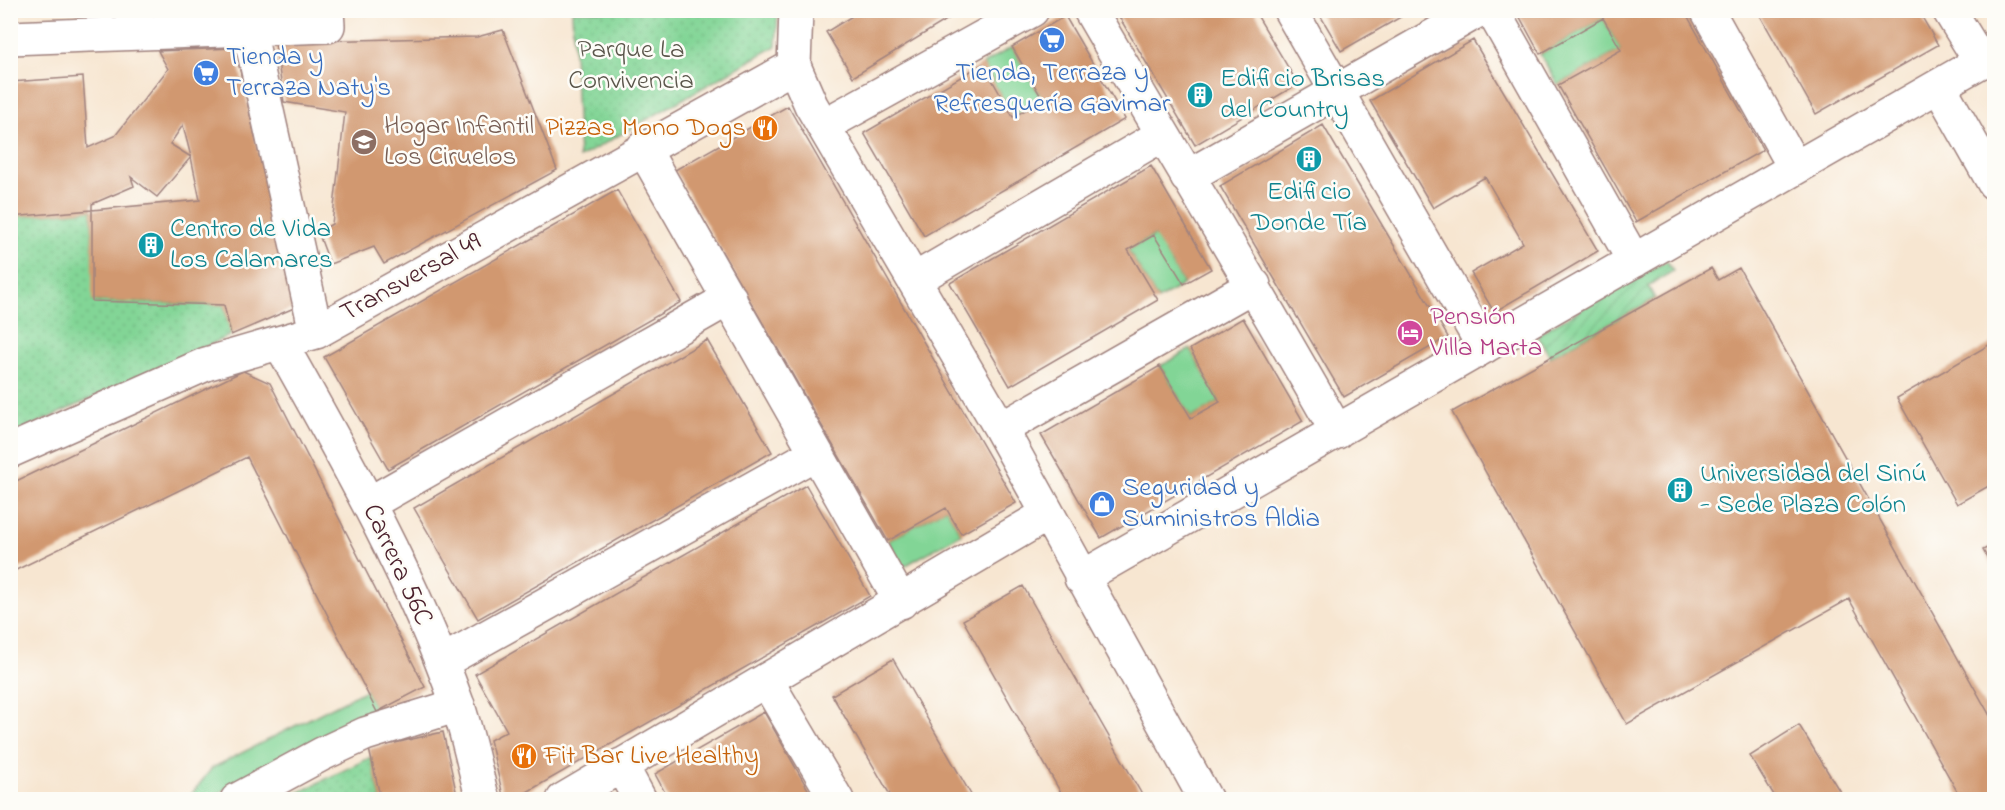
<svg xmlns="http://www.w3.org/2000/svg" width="2005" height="810" font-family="'Indie Flower',sans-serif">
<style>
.grass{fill:#82d596;stroke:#667a60;stroke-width:1.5}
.park{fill:url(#park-dots);stroke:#667a60;stroke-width:1.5}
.garden{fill:url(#garden-furrows);stroke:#667a60;stroke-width:1.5}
.building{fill:#d1986f}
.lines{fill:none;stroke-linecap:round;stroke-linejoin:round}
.minor-casing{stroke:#a0827e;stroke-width:36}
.minor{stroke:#fff;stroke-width:33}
.labels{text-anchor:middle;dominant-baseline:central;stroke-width:5;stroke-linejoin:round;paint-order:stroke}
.park-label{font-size:27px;fill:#5b564b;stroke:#fdfcf7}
.shop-label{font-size:27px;fill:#366cbe;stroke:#fdfcf7;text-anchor:start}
.culture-label{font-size:27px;fill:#0d838f;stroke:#fdfcf7;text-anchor:start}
.education-label{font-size:27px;fill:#785e54;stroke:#fdfcf7;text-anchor:start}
.food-label{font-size:27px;fill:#c56008;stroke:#fdfcf7;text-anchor:end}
.street-label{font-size:27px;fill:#4a1f2b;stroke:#fdfcf7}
.hotel-label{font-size:27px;fill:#b23c85;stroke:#fdfcf7;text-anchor:start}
</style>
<defs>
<pattern id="park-dots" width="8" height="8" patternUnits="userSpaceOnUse" patternTransform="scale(1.5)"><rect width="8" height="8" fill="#82d596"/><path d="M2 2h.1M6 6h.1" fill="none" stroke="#72b681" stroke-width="1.8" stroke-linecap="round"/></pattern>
<pattern id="garden-furrows" width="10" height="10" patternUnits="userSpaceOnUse" patternTransform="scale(1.5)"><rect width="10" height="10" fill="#82d596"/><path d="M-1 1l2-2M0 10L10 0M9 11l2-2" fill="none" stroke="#72b681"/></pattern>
</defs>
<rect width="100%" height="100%" fill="#fdfcf7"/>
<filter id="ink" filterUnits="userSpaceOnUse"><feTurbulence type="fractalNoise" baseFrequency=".0167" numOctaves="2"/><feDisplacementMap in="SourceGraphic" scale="12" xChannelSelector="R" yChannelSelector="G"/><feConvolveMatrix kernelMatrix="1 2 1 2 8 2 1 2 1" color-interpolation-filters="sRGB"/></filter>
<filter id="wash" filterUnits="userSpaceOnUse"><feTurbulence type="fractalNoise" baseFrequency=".008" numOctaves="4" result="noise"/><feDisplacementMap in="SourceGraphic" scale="24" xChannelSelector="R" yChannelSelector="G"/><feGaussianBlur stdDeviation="1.35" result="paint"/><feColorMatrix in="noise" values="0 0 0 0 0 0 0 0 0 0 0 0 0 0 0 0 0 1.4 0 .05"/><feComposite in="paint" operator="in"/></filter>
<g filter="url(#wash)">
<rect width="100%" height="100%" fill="#f7e6d1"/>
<path class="grass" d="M1603 18 1621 50 1558 85 1540 54Z
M1012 47 1043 100 1013 117 983 64Z
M1155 235 1184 284 1158 300 1128 250Z
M1190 349 1220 402 1191 418 1160 366Z
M946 508 961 534 903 567 888 541Z
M366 690 377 712 207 799 187 800 212 768Z"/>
<path class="park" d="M572 11H778L776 46 579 158Z
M92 210 93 301 224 305 231 335 11 435V217Z
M371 757 381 800H283Z"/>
<path class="garden" d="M1667 261 1673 271 1648 286 1655 299 1550 357 1537 334Z"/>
<g id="blocks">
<path class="building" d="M862 10H963L853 77 826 32Z
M1115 10H1254L1298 84 1195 145Z
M1317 10H1413L1341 51Z
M1516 10H1684L1763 150 1636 222 1558 85 1621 50 1603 18 1540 54Z
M1757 10H1918L1938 45 1816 114Z
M1065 16 1125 119 924 236 864 133 983 64 1013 117 1043 100 1012 47Z
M503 30 557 170 384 264 374 247 330 264 318 232 332 224 345 112 284 102 275 42 477 37Z
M1473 40 1598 251 1494 312 1471 273 1523 243 1485 177 1433 208 1370 101Z
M235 48 294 308 231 335 224 305 92 301V210L200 200 191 157 183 125 170 144 191 157 157 197 131 177 134 186 92 204V210L10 217V82L83 77 88 148 115 136 168 69 158 51Z
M788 106 1016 503 961 534 946 508 888 541 675 170Z
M1323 125 1448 337 1344 397 1220 186Z
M1151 166 1211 269 1184 284 1154 235 1128 250 1158 300 1010 386 950 283Z
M617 190 681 302 388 469 324 357Z
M1711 268 1718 280 1739 268 1994 723V800H1962L1849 599 1627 724 1452 412Z
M1243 318 1303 421 1101 538 1041 435 1160 366 1191 418 1220 402 1190 349Z
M707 340 772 452 478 619 414 508Z
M1994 342V483L1957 504 1897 398Z
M243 371 270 383 425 687 377 712 247 457 10 573V484Z
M806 485 870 596 513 800H504L490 740 507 731 475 674Z
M1994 544V570L1983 550Z
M1023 586 1145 800H1065L963 620Z
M893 659 974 800H893L832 695Z
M764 712 814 800H669L655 774Z
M1799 725 1845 800H1777L1750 756Z
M443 732 458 800H381L369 749Z"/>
</g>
</g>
<g filter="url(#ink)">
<use href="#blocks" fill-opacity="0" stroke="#a0827e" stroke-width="1.5"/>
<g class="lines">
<defs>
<path id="minor" d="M796 10 794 66 811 105 1001 429 1206 800
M1090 10C1172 151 1257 290 1337 432
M1290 10 1484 347
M1492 10 1634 261
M1707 10 1795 168
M1949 10 1981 62
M249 30 316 332
M10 38 328 26 327 10
M1939 86 1994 183
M823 126 1032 10
M643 148 901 602
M1187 177 1479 10
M914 280 1162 135
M280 343C346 460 412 576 457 703 468 734 474 767 483 800
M1001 429 1254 285
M10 451 206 364 316 332 794 66
M370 503 730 298
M1081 578 1994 54
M442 662 816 453
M766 680 837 800
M621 765 640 800
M237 800 322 754 365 734 458 705
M563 800 1046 515"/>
</defs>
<use href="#minor" class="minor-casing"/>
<use href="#minor" class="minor"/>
</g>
</g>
<defs>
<symbol id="supermarket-disc" viewBox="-11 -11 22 22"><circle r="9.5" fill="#3f7fe0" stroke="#fdfcf7"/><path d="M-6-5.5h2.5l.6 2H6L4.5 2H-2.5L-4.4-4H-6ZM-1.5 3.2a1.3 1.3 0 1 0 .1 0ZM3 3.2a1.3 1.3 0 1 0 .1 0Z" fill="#fff"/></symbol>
<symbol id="building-disc" viewBox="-11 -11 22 22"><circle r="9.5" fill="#0f9aa8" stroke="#fdfcf7"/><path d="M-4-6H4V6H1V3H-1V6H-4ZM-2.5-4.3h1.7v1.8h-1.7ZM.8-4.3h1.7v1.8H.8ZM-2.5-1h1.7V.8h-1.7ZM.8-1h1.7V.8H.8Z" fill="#fff"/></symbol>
<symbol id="restaurant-disc" viewBox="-11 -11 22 22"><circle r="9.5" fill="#e8710a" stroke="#fdfcf7"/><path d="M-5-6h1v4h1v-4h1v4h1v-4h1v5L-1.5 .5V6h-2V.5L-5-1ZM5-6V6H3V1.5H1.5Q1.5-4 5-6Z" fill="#fff"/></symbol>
<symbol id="school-disc" viewBox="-11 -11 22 22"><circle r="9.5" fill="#8d6e63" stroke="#fdfcf7"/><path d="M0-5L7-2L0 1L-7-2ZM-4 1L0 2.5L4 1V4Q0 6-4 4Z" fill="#fff"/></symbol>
<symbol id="hotel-disc" viewBox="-11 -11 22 22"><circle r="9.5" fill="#d1479c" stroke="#fdfcf7"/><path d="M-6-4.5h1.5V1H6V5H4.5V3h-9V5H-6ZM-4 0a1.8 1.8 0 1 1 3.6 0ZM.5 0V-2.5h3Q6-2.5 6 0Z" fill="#fff"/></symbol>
<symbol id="shop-disc" viewBox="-11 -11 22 22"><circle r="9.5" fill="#3f7fe0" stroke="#fdfcf7"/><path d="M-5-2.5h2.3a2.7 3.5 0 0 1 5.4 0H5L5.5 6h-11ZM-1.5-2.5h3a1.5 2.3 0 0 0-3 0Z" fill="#fff"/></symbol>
</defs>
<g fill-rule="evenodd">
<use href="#supermarket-disc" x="1037" y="25" width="30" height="30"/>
<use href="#supermarket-disc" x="191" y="58" width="30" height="30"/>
<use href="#building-disc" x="1185" y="80" width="30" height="30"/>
<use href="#restaurant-disc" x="750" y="113" width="30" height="30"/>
<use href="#school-disc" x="349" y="127" width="30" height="30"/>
<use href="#building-disc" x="1294" y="144" width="30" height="30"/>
<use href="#building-disc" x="136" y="230" width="30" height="30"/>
<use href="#hotel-disc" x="1395" y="318" width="30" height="30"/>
<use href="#building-disc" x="1665" y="475" width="30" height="30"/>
<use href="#shop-disc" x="1087" y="489" width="30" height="30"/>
<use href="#restaurant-disc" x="509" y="741" width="30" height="30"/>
</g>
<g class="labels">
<g class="park-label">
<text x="631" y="50">Parque La<tspan x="631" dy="31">Convivencia</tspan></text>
</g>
<g class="shop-label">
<text x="226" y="57">Tienda y<tspan x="226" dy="31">Terraza Naty's</tspan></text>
<text x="1052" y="73" text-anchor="middle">Tienda, Terraza y<tspan x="1052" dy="31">Refresquería Gavimar</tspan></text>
<text x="1122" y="488">Seguridad y<tspan x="1122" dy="31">Suministros Aldia</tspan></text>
</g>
<g class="culture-label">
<text x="1220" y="79">Edificio Brisas<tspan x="1220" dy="31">del Country</tspan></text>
<text x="1309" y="192" text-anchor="middle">Edificio<tspan x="1309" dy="31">Donde Tía</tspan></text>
<text x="170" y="229">Centro de Vida<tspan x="170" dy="31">Los Calamares</tspan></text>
<text x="1700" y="474">Universidad del Sinú<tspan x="1700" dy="31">- Sede Plaza Colón</tspan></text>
</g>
<g class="education-label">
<text x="384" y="126">Hogar Infantil<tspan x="384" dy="31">Los Ciruelos</tspan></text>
</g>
<g class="food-label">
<text x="746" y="128">Pizzas Mono Dogs</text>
<text x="544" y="756" text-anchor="start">Fit Bar Live Healthy</text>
</g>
<g class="street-label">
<text transform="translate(411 278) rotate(-29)">Transversal 49</text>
<text transform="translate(397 565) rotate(65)">Carrera 56C</text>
</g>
<g class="hotel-label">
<text x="1430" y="317">Pensión<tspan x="1430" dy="31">Villa Marta</tspan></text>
</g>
</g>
<rect width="2005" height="810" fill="none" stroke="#fdfcf7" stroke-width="36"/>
</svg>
